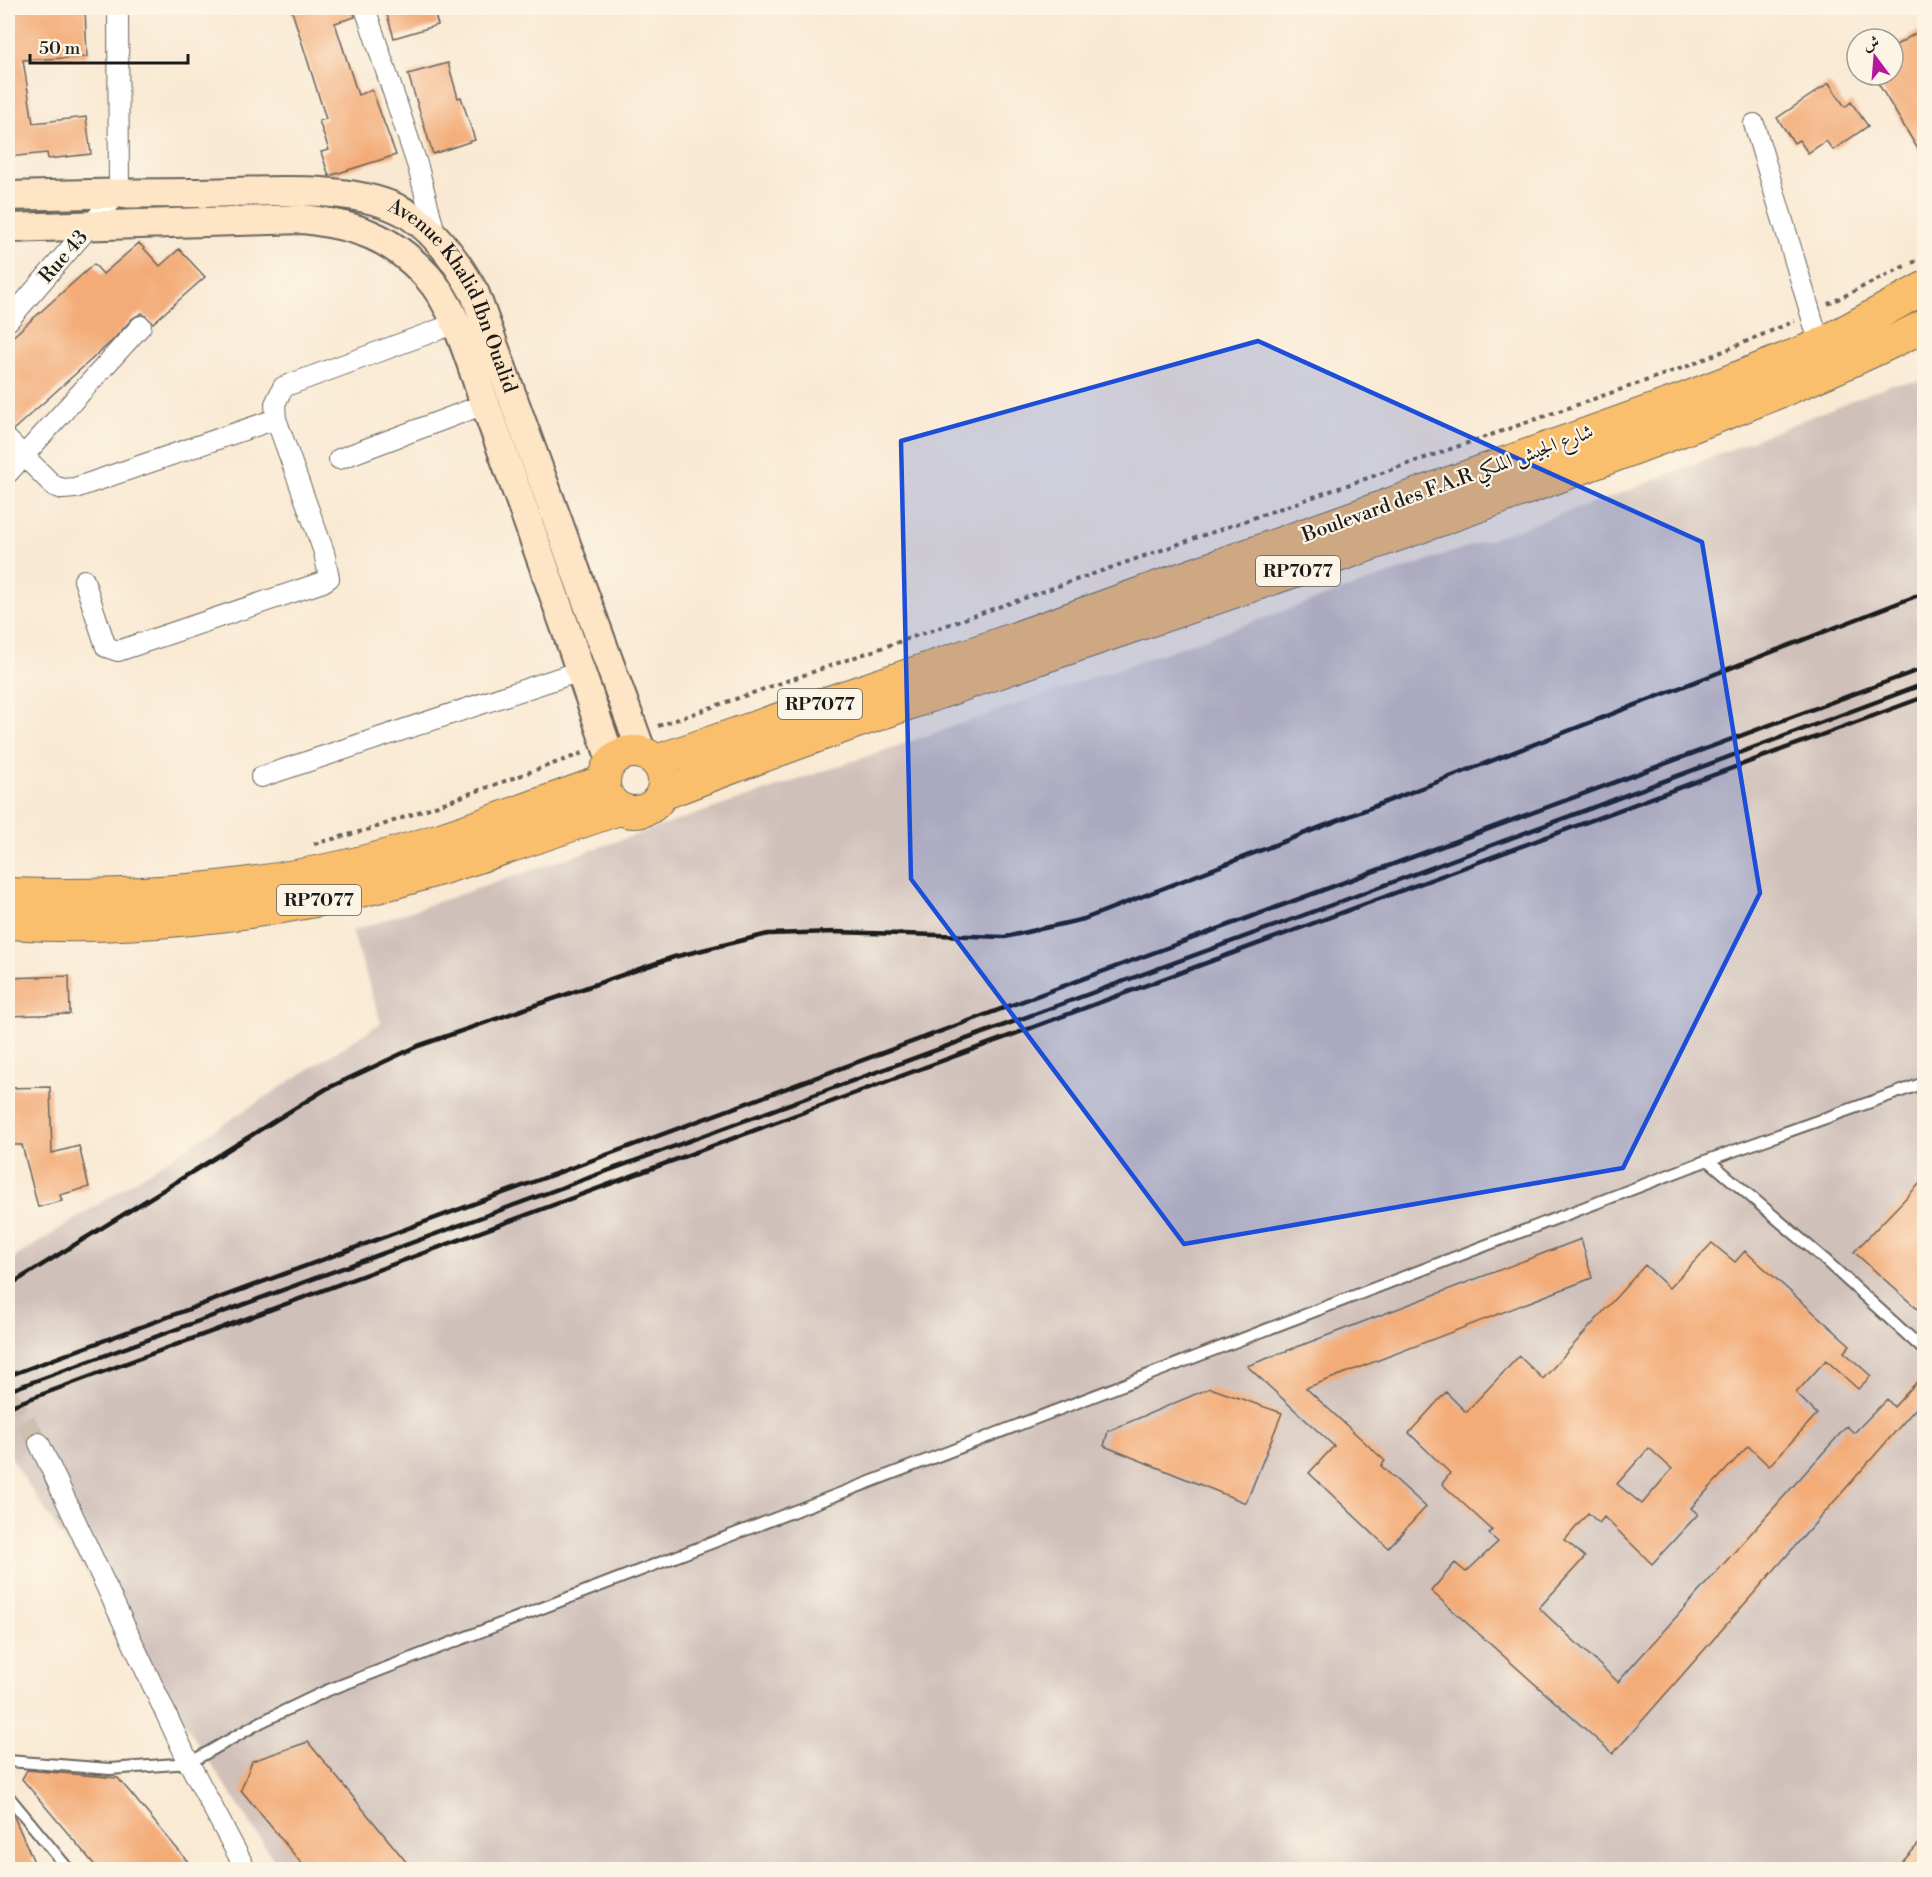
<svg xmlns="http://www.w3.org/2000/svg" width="1932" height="1877" font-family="'Libre Bodoni',Amiri,serif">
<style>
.industrial{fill:#cfc0ba}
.building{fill:#f3ac78;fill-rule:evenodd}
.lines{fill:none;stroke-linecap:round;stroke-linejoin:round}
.minor-tunnel{stroke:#cdc0ae;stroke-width:20;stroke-dasharray:20 10;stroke-linecap:butt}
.service-casing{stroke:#69645c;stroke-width:14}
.minor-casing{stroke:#69645c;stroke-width:22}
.secondary-casing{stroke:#69645c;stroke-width:32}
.primary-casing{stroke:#69645c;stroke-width:34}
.path{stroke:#69645c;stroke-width:4;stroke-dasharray:4.5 4.5;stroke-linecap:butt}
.service{stroke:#fff;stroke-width:10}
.minor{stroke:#fff;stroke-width:20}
.secondary{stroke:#fde5c5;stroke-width:28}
.primary{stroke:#f9bf6d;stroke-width:32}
.rail{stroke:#1c1c1c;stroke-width:4.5}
.marked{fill:#1d4ed8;fill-opacity:0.2;stroke:#1d4ed8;stroke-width:4.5;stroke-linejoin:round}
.labels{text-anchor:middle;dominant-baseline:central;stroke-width:4.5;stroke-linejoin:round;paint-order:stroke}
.shield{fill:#fcf5e5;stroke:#5f5d58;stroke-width:1.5}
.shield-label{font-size:18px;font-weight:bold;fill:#1c1c1c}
.street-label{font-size:20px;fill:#1c1c1c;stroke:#fcf5e5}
</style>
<rect width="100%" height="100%" fill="#fcf5e5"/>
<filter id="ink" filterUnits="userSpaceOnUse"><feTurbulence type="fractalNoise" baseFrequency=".0167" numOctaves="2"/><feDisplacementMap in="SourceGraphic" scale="12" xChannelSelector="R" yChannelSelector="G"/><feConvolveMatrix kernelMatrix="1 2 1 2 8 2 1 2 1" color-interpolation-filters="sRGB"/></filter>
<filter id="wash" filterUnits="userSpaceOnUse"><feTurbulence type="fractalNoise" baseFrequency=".008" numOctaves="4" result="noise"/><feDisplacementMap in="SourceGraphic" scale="24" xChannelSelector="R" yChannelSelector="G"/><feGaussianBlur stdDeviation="1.35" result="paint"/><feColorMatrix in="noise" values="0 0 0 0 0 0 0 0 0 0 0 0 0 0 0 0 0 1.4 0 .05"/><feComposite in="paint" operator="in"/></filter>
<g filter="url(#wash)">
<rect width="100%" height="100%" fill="#f9e9d3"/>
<path class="industrial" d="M1924 381V1869H280L11 1458 8 1459V1262L381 1023 352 931 883 751 1625 492 1892 384Z"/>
<g id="blocks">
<path class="building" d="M8 8H85L87 57 23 60 33 123 86 117 91 154 48 159 47 153 8 157Z
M291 8H353L355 17 335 23 358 95 372 90 396 155 329 176 321 152 329 150 319 121 326 119Z
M385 8H433L438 25 394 38Z
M1924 28V159L1873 75H1893V47Z
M448 63 458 98 461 97 475 140 433 154 408 74Z
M1829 83 1845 107 1851 102 1868 126 1833 150 1826 141 1808 153 1799 140 1794 143 1777 118Z
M139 243 160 266 179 249 205 277 153 323 142 313 133 318 112 341 13 430 8 428V341L94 264 103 274Z
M69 976 70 1014 8 1016V978Z
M50 1087 52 1153 79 1146 89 1187 60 1195 62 1201 38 1207 22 1145H8V1088Z
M1924 1179V1315L1854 1252Z
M1581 1239 1592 1278 1306 1388 1385 1461 1381 1466 1426 1507 1388 1548 1309 1473 1334 1446 1247 1366Z
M1712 1243 1735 1262 1745 1251 1850 1345 1844 1352 1871 1376 1858 1389 1826 1360 1796 1393 1817 1414 1769 1466 1748 1446 1691 1508 1698 1514 1652 1564 1604 1517 1599 1523 1588 1513 1565 1540 1585 1557 1539 1608 1618 1682 1847 1426 1854 1433 1887 1399 1894 1407 1924 1374V1399L1613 1754 1431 1591 1455 1563 1466 1572 1498 1542 1489 1534 1492 1530 1442 1484 1450 1473 1409 1433 1446 1392 1466 1412 1519 1356 1543 1379 1645 1265 1669 1288ZM1649 1448 1672 1469 1642 1504 1617 1484Z
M1210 1388 1282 1413 1246 1503 1104 1446 1108 1431Z
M308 1742 412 1869H306L241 1790 252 1761Z
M27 1770 118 1778 194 1869H98L22 1779Z
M8 1807 12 1812 37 1869H8Z
M1924 1838V1869H1896Z"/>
</g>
</g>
<g filter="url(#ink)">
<use href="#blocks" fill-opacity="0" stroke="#69645c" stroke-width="1.5"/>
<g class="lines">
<path class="minor-tunnel" d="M8 1396 39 1443"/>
<defs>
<path id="service" d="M1708 1160 1824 1259 1924 1350
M8 1761 110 1769 189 1763 261 1722 326 1691 1708 1160 1924 1083
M8 1796 69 1870"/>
<path id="minor" d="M365 8 418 167 436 237
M1754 124 1820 345
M8 321 119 192 118 8
M8 440 54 486 63 489 75 488 276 419 275 404 283 387 454 324
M339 459 485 404
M8 473 141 326
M84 580 106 647 118 651 323 582 329 578 324 552 276 419
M261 777 580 671
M39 1443 189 1763 246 1870"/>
<g id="secondary">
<path id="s1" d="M8 196C70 194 132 193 194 193 254 193 357 181 409 215 438 233 459 265 475 294L642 753"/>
<path d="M8 228 303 219C355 225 390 236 427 276 457 309 470 362 485 404 529 523 571 642 612 763"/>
</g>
<path id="primary" d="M604 782a30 30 0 1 1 60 0a30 30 0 1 1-60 0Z
M656 761 985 649 1684 399 1820 345 1924 288
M662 794C955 681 1255 590 1549 480 1675 433 1804 387 1924 326
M8 894C120 898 231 891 341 867 431 847 518 811 604 781
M8 923C125 931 263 916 377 887 458 866 539 836 619 809"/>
</defs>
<use href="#service" class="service-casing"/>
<use href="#minor" class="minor-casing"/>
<use href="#secondary" class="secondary-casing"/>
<use href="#primary" class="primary-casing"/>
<path class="path" d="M1912 263 1924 257
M1828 304 1905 266
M658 726 1688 366 1795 321
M314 844 374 828 583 753"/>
<use href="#service" class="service"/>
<use href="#minor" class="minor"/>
<use href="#secondary" class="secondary"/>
<use href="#primary" class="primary"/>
<path class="rail" d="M8 1286 326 1089 418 1046 674 957 768 934 835 932 1005 937 1084 919 1924 593
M8 1376 1924 668
M8 1391 1334 904 1924 684
M8 1407 1924 697"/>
</g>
</g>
<path class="marked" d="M1258 341 1702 542 1760 893 1623 1168 1184 1244 911 879 901 441Z"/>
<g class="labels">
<g class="shield">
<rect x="1256" y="556" width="84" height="30" rx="4.5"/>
<rect x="778" y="689" width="84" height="30" rx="4.5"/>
<rect x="277" y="885" width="84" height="30" rx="4.5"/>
</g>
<g class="shield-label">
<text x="1298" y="571">RP7077</text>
<text x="820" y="704">RP7077</text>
<text x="319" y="900">RP7077</text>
</g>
<g class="street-label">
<text transform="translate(64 257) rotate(-49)">Rue 43</text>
<text stroke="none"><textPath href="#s1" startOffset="498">Avenue Khalid Ibn Oualid</textPath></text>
<text transform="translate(1448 484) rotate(-20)">Boulevard des F.A.R شارع الجيش الملكي</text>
</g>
</g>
<rect width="1932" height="1877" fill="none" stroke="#fcf5e5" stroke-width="30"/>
<g transform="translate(1875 57) rotate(344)"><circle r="28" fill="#fcf5e5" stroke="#a29e95" stroke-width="1.5"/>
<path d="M0-4.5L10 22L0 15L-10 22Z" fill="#b5179e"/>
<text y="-9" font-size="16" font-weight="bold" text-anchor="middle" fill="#1c1c1c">ش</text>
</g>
<path d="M30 54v9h158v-9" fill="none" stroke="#1c1c1c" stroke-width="3"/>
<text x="39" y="54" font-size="18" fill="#1c1c1c" stroke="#fcf5e5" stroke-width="4.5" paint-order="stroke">50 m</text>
</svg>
